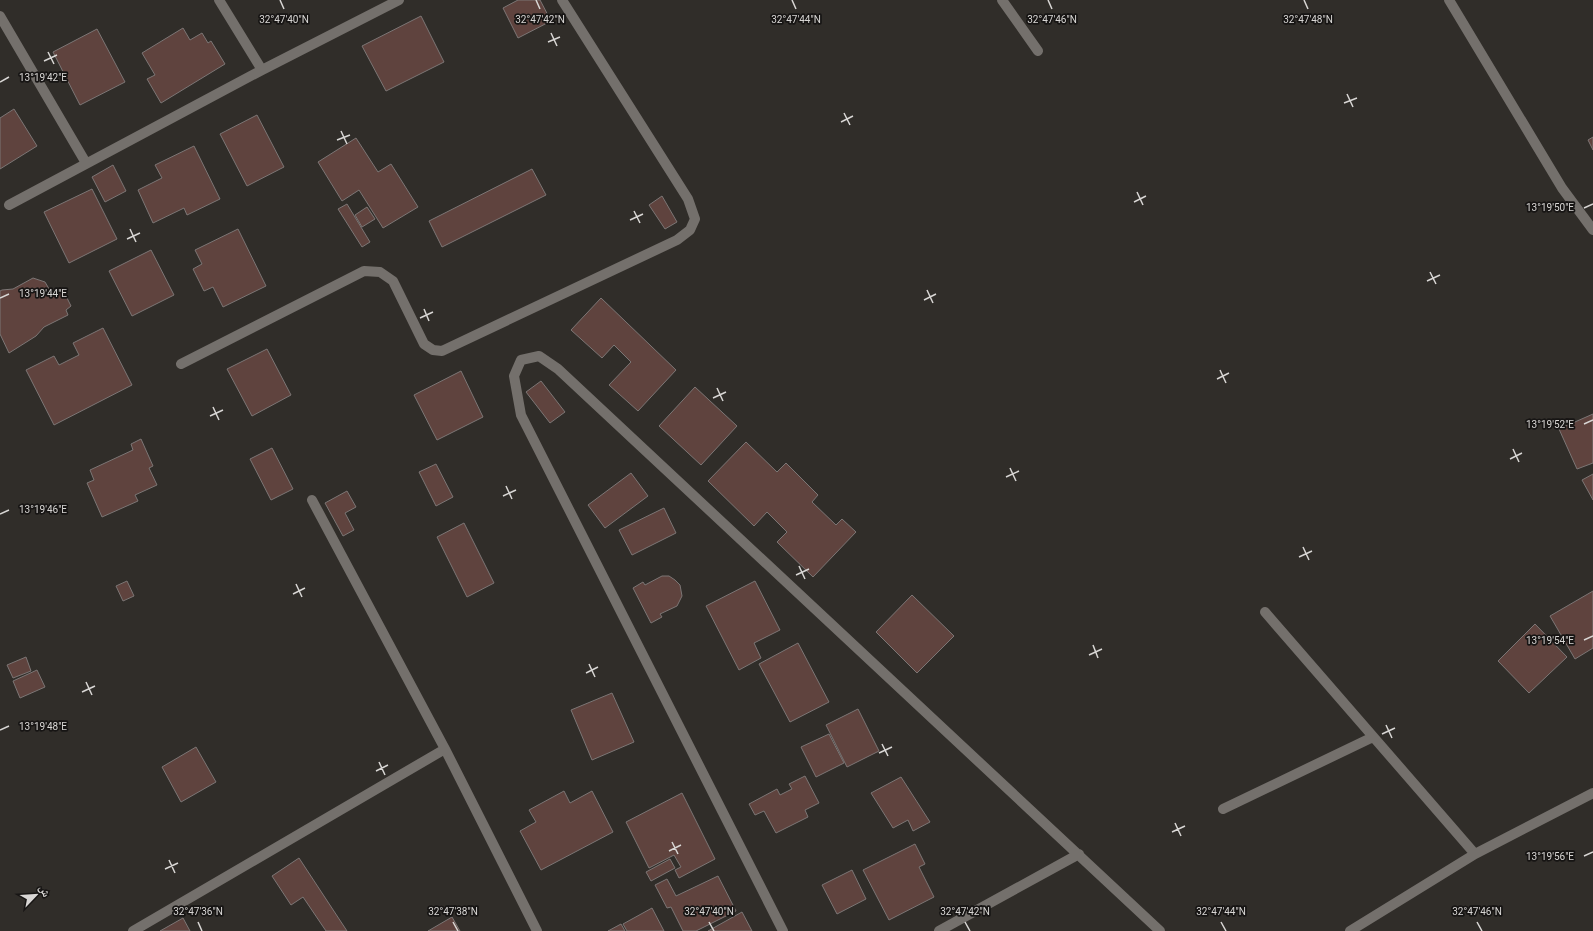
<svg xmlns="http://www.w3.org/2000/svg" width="1593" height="931" font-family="Roboto,'Noto Naskh Arabic',sans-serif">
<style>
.building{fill:#5f433e;stroke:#7c7675}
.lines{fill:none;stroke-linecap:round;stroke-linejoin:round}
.minor{stroke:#74706c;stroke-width:10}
.ticks{fill:none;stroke:#d8d6d4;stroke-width:1.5}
.ticks-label{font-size:10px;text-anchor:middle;fill:#d8d6d4;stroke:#171514;stroke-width:3.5;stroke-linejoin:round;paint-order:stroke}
</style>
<rect width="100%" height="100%" fill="#302d29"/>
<path class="building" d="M518 0H540L551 21 518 38 503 8Z
M421 16 444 62 386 91 362 46Z
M183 28 190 40 202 33 208 43 211 41 225 64 161 103 147 79 155 75 142 53Z
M97 29 125 82 80 105 53 52Z
M14 109 37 146 0 169V118Z
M257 115 284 167 247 186 220 134Z
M1593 137V150L1588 140Z
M356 138 378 172 391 164 418 207 383 228 359 190 342 201 318 162Z
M194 146 220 199 187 215 184 208 153 223 138 190 162 178 155 165Z
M113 165 126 191 105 202 92 177Z
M532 169 546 195 442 247 429 221Z
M92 189 117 239 69 263 44 212Z
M662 196 677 222 665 229 649 205Z
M347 204 370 242 362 247 338 209Z
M367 207 375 219 362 227 355 215Z
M238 229 266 286 223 307 213 287 204 291 193 269 202 264 195 250Z
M151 250 174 295 132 316 109 271Z
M33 278 45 282 52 294 62 288 71 306 66 310 68 315 44 327 36 336 9 353 0 334V291L2 290 13 289Z
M601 298 676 370 638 411 609 385 631 362 614 345 602 358 571 330Z
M103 328 132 385 54 425 26 370 54 356 59 365 79 355 73 343Z
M267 349 291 395 252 416 227 369Z
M461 371 483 417 437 440 414 395Z
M541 381 565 412 550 423 526 392Z
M695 387 737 426 701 465 659 426Z
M1593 414V463L1577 469 1559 429Z
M141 439 153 466 149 468 157 485 135 495 138 501 102 517 87 483 94 480 90 470 133 450 131 444Z
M746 442 777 472 786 463 818 495 812 502 836 525 842 519 856 532 813 577 777 542 787 532 767 512 754 526 708 481Z
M272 448 293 489 271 500 250 459Z
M436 464 453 497 436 506 419 472Z
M631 473 648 496 605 528 588 505Z
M1593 474V500L1582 480Z
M347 491 356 507 345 513 354 530 343 536 325 503Z
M664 508 676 533 632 555 619 530Z
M464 523 494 583 467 597 437 537Z
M662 576H669L675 580 680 585 682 596 677 606 660 614 662 617 651 623 633 588 643 582 645 585Z
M127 581 134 596 123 601 116 586Z
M755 581 780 630 754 643 761 658 739 670 706 606Z
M1593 591V648L1575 659 1550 616Z
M912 595 954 636 917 673 876 632Z
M1535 624 1567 657 1529 693 1498 661Z
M798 643 829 702 790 722 759 664Z
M26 657 31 671 13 678 7 665Z
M37 670 45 687 20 698 13 681Z
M612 693 634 742 592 760 571 710Z
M858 709 879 751 847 767 826 725Z
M829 734 844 763 816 777 801 747Z
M196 747 216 782 181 802 162 767Z
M805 776 819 803 805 810 808 817 776 833 764 811 755 815 749 804 777 789 780 795 792 789 789 784Z
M901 777 930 822 913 831 908 820 893 828 871 793Z
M564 791 570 803 592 791 613 832 541 870 520 831 536 822 529 810Z
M682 793 715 859 679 878 675 870 681 867 674 855 649 868 626 822Z
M915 844 925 864 919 867 934 897 889 920 863 870Z
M299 858 347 931H326L303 897 291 905 272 876Z
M670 859 675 868 651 881 646 872Z
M852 870 866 899 837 914 822 885Z
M718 876 736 911 696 931H683L671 907 667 908 655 885 667 879 676 896Z
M652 908 664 931H627L623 924Z
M742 912 752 931H708Z
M452 917 460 931H428Z
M183 918 190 931H160Z
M621 924 625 931H608Z"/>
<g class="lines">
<path class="minor" d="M219 0 262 70
M1002 0 1038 51
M1449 0 1562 188 1593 230
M0 16 86 163
M9 205 262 70 399 0
M181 364 364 271 380 272 393 281 424 344 433 350 442 351 677 240 690 230 695 219 688 199 562 0
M312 500 445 749 537 931
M1265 612 1475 854
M1223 809 1373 737
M133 931 445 749
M783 931 521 415 514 376 521 360 539 356 558 369 1160 931
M939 931 1079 854
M1350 931 1475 854 1593 793"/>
</g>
<path class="ticks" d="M280 0 284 9M536 0 540 9M792 0 796 9M1048 0 1052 9M1304 0 1308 9M551 33 557 46M548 42 560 37M48 52 54 64M44 61 57 55M0 82 9 77M1347 94 1353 107M1344 103 1357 98M844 113 850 125M841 122 853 116M341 131 347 144M337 140 350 135M1137 192 1143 205M1134 202 1146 196M1584 208 1593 204M634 211 640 223M630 220 643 214M130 229 136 242M127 239 140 233M1430 272 1436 284M1427 281 1440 275M927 290 933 303M0 298 9 294M924 300 936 294M424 309 429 321M420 318 433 312M1220 370 1226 383M1217 379 1229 373M717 388 723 401M713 398 726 392M213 407 219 420M210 416 223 410M1584 424 1593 420M1513 449 1519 462M1510 459 1522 453M1010 468 1016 481M1006 477 1019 471M506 486 512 499M503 496 516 490M0 514 9 510M1303 547 1309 560M1299 557 1312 551M799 566 805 579M796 575 809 569M296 584 302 597M293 594 305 588M1584 640 1593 636M1093 645 1098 658M1089 655 1102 649M589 664 595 677M586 673 598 667M86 682 92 695M82 692 95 686M1386 725 1392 738M0 730 9 726M1382 734 1395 728M882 744 888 756M879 753 892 747M379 762 385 775M376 771 388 765M1175 823 1181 836M1172 832 1185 826M672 842 678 854M669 851 681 845M1584 856 1593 852M169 860 175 873M165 869 178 863M198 922 202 931M453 922 458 931M709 922 714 931M965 922 970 931M1221 922 1226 931M1477 922 1482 931"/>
<g class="ticks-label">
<text x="284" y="23">32°47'40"N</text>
<text x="540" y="23">32°47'42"N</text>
<text x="796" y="23">32°47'44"N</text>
<text x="1052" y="23">32°47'46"N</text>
<text x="1308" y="23">32°47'48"N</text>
<text x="43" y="81">13°19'42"E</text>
<text x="1550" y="211">13°19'50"E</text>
<text x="43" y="297">13°19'44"E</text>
<text x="1550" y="428">13°19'52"E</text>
<text x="43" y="513">13°19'46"E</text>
<text x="1550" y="644">13°19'54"E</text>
<text x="43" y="730">13°19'48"E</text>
<text x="1550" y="860">13°19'56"E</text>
<text x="198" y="915">32°47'36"N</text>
<text x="453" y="915">32°47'38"N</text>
<text x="709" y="915">32°47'40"N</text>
<text x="965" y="915">32°47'42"N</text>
<text x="1221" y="915">32°47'44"N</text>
<text x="1477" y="915">32°47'46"N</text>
</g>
<g transform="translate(36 895) rotate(65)" stroke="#171514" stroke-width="3" paint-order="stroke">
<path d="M0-3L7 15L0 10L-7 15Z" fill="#d8d6d4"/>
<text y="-6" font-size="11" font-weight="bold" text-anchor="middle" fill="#d8d6d4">ش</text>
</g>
</svg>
